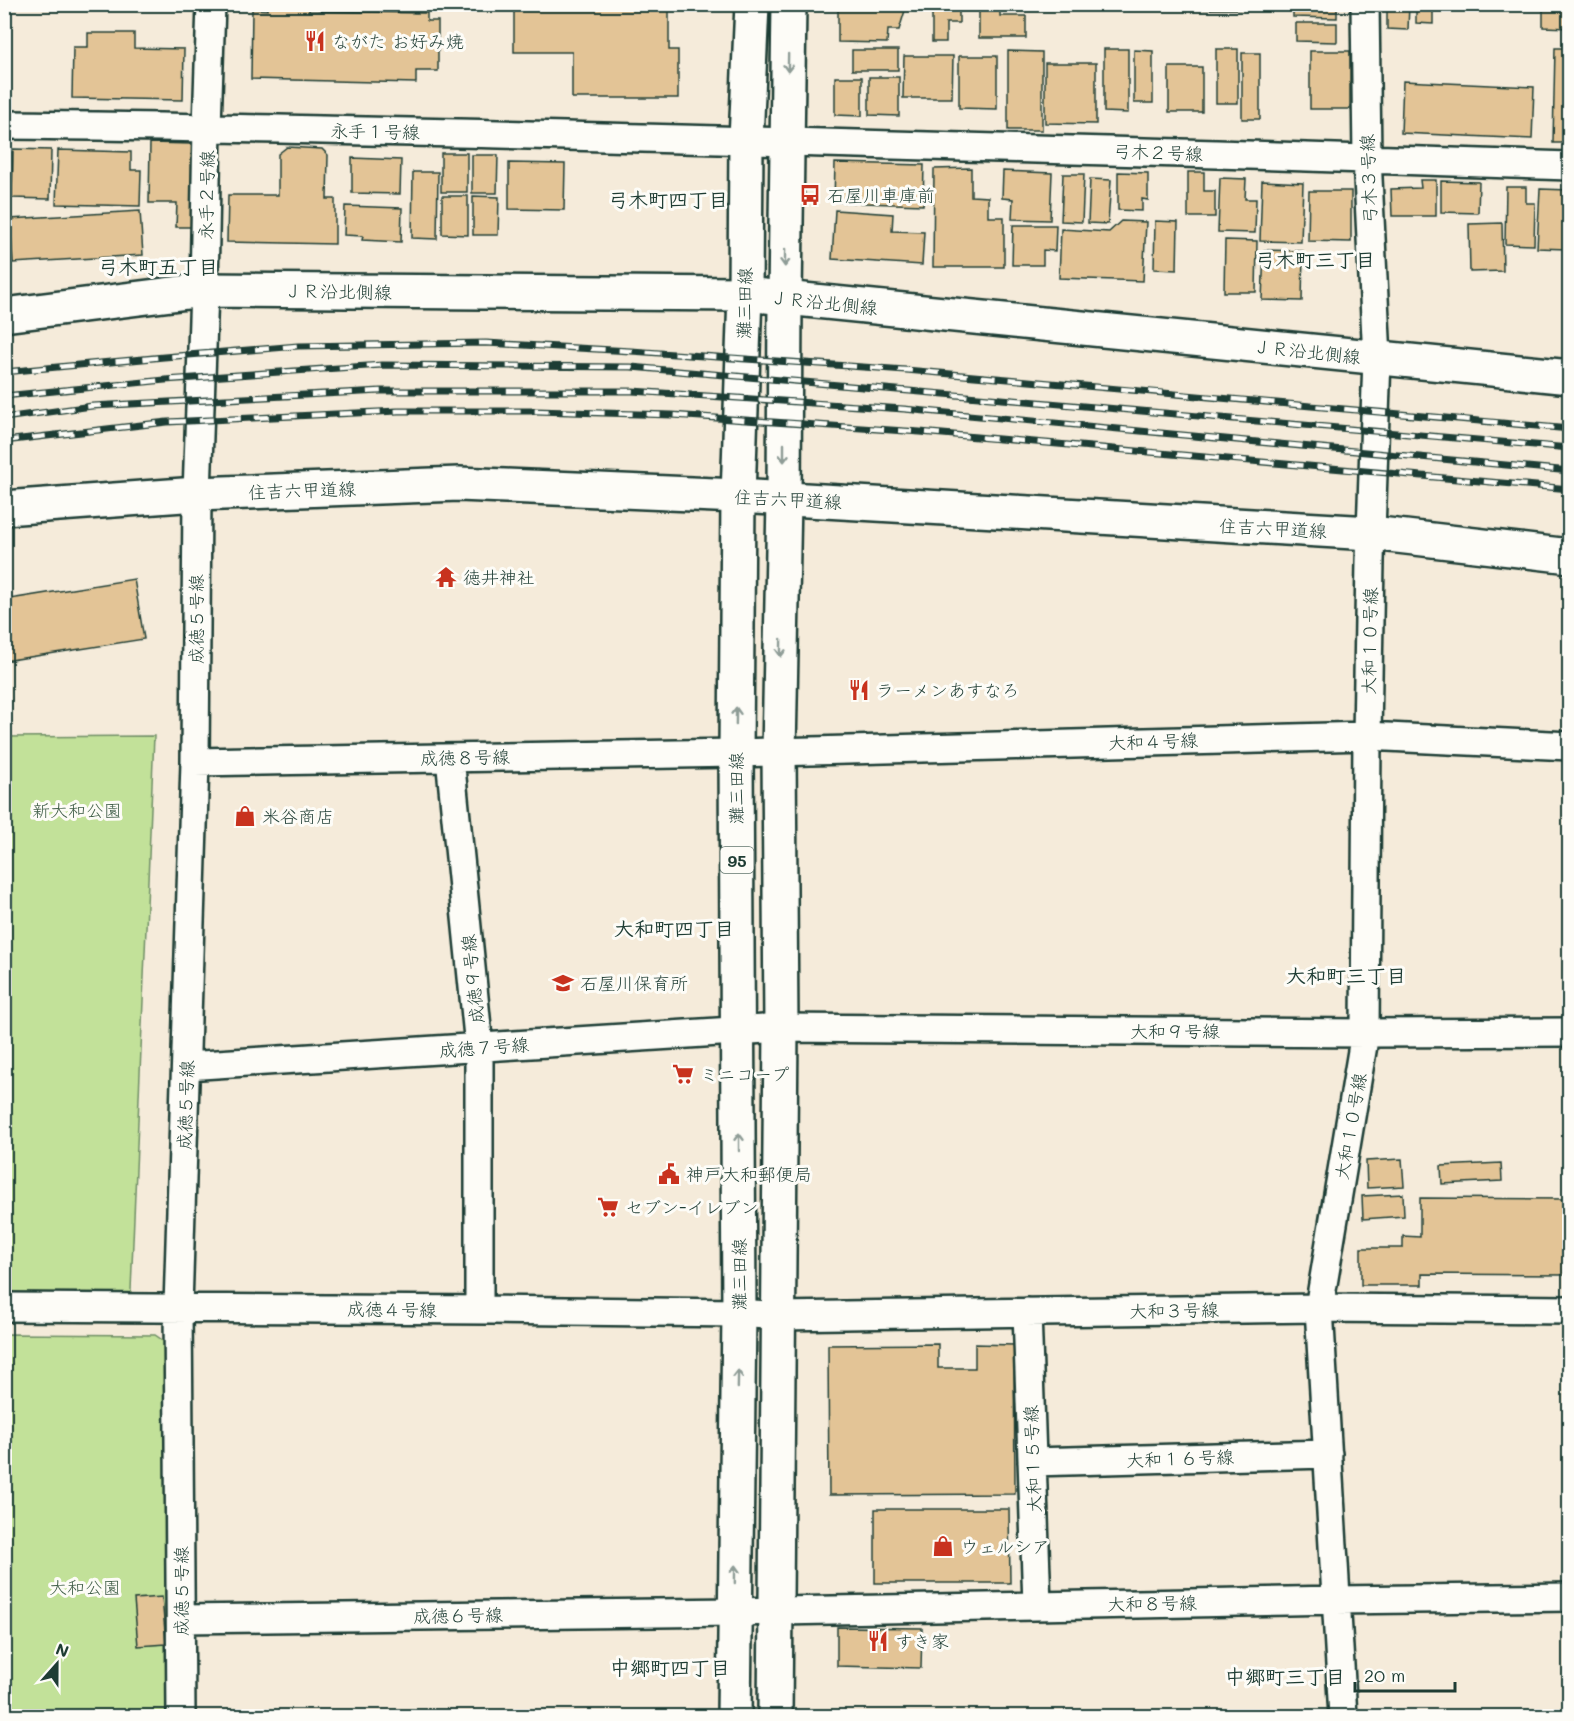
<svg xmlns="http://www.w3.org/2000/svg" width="1574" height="1721" font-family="Mali,'Klee One',sans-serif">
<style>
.green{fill:#c2e199;stroke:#708f66;stroke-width:1.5}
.building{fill:#e3c496;stroke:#1f3d34;stroke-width:1.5}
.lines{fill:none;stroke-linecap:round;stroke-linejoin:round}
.street-casing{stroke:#1f3d34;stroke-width:32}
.secondary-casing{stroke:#1f3d34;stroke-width:38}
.primary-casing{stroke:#1f3d34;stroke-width:38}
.street{stroke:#fdfcf7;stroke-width:27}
.secondary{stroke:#fdfcf7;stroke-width:33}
.primary{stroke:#fdfcf7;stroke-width:33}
.rail-casing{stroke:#1f3d34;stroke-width:7}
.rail{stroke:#fdfcf7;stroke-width:4.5;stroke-dasharray:14;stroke-linecap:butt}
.oneway{stroke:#8e9c96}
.labels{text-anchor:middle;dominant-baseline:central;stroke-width:6;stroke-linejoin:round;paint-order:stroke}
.shield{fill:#fdfcf7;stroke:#62766e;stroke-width:1.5}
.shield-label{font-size:16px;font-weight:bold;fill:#1f3d34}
.poi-label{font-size:18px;fill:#1f3d34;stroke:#fdfcf7;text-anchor:start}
.street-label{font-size:18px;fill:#1f3d34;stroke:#fdfcf7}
.park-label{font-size:18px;fill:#405e48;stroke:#fdfcf7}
.neighbourhood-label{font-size:20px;font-weight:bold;fill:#1f3d34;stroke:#fdfcf7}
</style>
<rect width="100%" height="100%" fill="#f5ebda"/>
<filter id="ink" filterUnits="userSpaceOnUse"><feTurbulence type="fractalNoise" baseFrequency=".0167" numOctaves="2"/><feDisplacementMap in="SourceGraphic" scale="12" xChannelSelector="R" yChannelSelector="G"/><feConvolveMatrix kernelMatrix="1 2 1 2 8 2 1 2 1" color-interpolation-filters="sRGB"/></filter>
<g filter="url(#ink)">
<path class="green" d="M154 736 130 1314 5 1302V737Z
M5 1334 155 1335 165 1342 168 1716H5Z"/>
<path class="building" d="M268 4H309V11L427 13V21H438V71H416V83L251 79 252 9 268 10Z
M514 4H669V50H678V98H572V52H514Z
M838 4H907L899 30H888L887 43 838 42Z
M932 4H959V23H946V42H932Z
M1028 4H1249L1248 9 1028 10Z
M1293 4H1337V18L1293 17Z
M1387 4H1409L1408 30 1387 29Z
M1416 4H1433V24L1416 23Z
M1543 4H1570V28L1543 27Z
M1000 7V16H1026V38H979V8Z
M1296 23H1337V42L1296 41Z
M88 33H134V48L184 49 183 100 72 98 73 47H88Z
M1555 48H1570V143H1553Z
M1104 49H1128V113L1104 112Z
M1216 49H1238V103H1216Z
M852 50H898V70H852Z
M1134 50 1153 51V103H1134Z
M1008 51 1042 52V130H1008Z
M1310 51H1350V109H1310Z
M1242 53H1260V119H1242Z
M904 56H953L952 98H903Z
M959 56H997V109L959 108Z
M1045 63H1096V124L1045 123Z
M1169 67H1202V112H1169Z
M835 77H862V116L835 115Z
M869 77H899V116L869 115Z
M1403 81 1534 87 1532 139 1401 133Z
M150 143 192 144 191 227H176L177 203H149Z
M287 147 322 149 328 155 327 199H335V244L227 242 228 195H278V154Z
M13 149 51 150 50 199 12 198Z
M58 150 131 152V170H141L140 206 56 204Z
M441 153H467V192H441Z
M472 155H498L497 193H472Z
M352 158 401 160 400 194 352 193Z
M509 163 565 164 564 210 509 209Z
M835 163 924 165 923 205 834 202Z
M971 168V196L988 197V217H1004V267H933L934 169Z
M1003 171 1052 173 1050 220 1012 219 1013 199 1002 198Z
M413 172H438L437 239 412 238Z
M1118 172 1148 173V200L1142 199V211L1118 210Z
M1188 172H1204V191H1215V217H1188Z
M1063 174H1084L1082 222 1061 221Z
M1220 178 1246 179 1245 199H1256L1255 233 1218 232Z
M1090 179 1111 180 1108 224 1088 223Z
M1420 180H1436V216H1392L1391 189 1421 188Z
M1262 181 1303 183 1301 242 1260 241Z
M1441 181 1479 182 1478 213 1441 212Z
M1506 187H1526V203H1535L1534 245 1505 244Z
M1540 189 1569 190 1567 249 1537 248Z
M1309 191H1351V242L1308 241Z
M442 196H468V235L442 234Z
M473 196 499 197 498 235H473Z
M345 206 402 208 401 242 362 240 363 236 344 235Z
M835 210 893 214 892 231 924 232 922 265 832 259Z
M140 211 143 255 13 263 10 219Z
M1121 221 1146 222 1143 281 1059 278 1061 229 1109 232Z
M1155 221 1178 222 1177 270 1154 269Z
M1502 223 1503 271 1470 272 1469 224Z
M1013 225H1056L1055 251 1043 250V265H1012Z
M1225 240 1257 241 1256 292H1224Z
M1264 250 1303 251 1302 301 1262 300Z
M134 579 144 639 4 661V600Z
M1402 1159 1404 1186 1367 1188 1366 1161Z
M1501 1163 1502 1181 1442 1184 1441 1166Z
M1403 1194 1404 1216 1363 1219 1362 1196Z
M1420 1198 1570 1199V1275L1422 1274V1285H1361V1248H1403V1236L1420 1237Z
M938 1344V1368H975V1344L1014 1345 1015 1494 829 1495 828 1345Z
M875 1509H1009L1010 1583H875Z
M162 1597 166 1644 138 1646 134 1599Z
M837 1627 922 1628 921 1668 837 1666Z"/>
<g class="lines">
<defs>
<path id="street" d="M4 125C301 128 597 136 893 145 1119 151 1344 157 1570 166
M450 758 479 1047V1310
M195 762 736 753 1367 736 1570 746
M186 1066 781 1028 1365 1033 1570 1032
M4 1307C250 1307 494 1310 739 1313L779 1316 1319 1308 1570 1310
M1027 1312 1037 1605
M1032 1462 1328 1454
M181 1619 735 1612 1336 1600 1570 1597
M181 1716 178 1307 195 762 197 494 204 290 207 127 211 4
M1343 1716 1319 1308 1365 1033 1367 736 1370 561 1377 358 1367 158 1365 4"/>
<path id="secondary" d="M4 315 204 290 745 294 1570 377
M4 508 197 494 459 484 738 496 1371 533 1570 556"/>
<path id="primary" d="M734 1716 739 1313 736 753 738 496 745 294 746 140 752 4
M775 1716 781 1028 779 752 784 499 785 297 789 4"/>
</defs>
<use href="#street" class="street-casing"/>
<use href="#secondary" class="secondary-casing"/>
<use href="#primary" class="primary-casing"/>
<use href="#street" class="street"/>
<use href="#secondary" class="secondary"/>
<use href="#primary" class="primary"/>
<defs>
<path id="rail" d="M4 372 164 357 298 346 486 343 631 351 906 370 1570 429
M4 396 165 380 382 365 631 367 1570 448
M4 418 92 406 381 391H632L904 409 1570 471
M4 441 167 422 398 411H535L672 415 920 432 1570 489"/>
</defs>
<use href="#rail" class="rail-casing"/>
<use href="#rail" class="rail"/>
</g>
<defs><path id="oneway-shaft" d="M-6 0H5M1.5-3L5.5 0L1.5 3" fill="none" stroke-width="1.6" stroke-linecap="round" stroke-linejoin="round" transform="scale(1.5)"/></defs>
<g class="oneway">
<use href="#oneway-shaft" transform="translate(788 63) rotate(91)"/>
<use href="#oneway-shaft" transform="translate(785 258) rotate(91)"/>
<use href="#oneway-shaft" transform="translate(784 453) rotate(90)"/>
<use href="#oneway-shaft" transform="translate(781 648) rotate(91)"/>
<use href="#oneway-shaft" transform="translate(736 716) rotate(-89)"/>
<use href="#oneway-shaft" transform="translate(739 1142) rotate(-90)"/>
<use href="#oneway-shaft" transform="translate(738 1379) rotate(-89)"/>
<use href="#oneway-shaft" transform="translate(735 1574) rotate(-89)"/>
</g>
</g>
<defs>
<symbol id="restaurant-bare" viewBox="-9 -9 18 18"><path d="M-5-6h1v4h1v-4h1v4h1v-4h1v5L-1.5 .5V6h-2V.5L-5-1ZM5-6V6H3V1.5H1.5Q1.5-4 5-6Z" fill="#c8321e" stroke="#fdfcf7" stroke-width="2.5" paint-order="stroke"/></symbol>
<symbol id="bus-bare" viewBox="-9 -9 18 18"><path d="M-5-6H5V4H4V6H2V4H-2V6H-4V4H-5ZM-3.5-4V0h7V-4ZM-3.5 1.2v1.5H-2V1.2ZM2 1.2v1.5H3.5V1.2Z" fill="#c8321e" stroke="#fdfcf7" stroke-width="2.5" paint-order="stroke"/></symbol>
<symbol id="temple-bare" viewBox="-9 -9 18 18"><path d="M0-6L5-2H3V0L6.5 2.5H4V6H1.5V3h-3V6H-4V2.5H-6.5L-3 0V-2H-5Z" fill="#c8321e" stroke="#fdfcf7" stroke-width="2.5" paint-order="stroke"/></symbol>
<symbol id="shop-bare" viewBox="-9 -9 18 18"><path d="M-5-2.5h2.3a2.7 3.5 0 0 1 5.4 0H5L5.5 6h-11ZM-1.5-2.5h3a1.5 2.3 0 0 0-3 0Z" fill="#c8321e" stroke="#fdfcf7" stroke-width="2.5" paint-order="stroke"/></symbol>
<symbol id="school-bare" viewBox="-9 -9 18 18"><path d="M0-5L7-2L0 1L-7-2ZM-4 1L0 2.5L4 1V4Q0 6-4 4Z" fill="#c8321e" stroke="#fdfcf7" stroke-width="2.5" paint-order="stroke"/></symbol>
<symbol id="supermarket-bare" viewBox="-9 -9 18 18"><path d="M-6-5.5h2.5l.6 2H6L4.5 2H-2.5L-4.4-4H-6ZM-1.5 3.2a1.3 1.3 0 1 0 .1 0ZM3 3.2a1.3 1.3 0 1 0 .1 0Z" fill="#c8321e" stroke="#fdfcf7" stroke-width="2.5" paint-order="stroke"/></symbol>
<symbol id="civic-bare" viewBox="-9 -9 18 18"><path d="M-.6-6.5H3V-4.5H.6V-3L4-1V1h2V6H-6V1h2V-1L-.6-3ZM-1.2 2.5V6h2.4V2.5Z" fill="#c8321e" stroke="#fdfcf7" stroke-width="2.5" paint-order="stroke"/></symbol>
</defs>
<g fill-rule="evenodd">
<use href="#restaurant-bare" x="300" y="26" width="30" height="30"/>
<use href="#bus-bare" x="795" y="180" width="30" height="30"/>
<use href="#temple-bare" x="431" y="562" width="30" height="30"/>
<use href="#restaurant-bare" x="844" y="675" width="30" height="30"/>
<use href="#shop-bare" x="230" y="801" width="30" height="30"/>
<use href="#school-bare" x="548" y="968" width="30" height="30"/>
<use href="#supermarket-bare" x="668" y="1059" width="30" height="30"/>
<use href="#civic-bare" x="654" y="1159" width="30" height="30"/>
<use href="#supermarket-bare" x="593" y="1192" width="30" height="30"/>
<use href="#shop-bare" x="928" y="1531" width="30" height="30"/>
<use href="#restaurant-bare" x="863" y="1626" width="30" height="30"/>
</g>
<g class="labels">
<rect class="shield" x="720.5" y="847" width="33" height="26" rx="4.5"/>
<g class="shield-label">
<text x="737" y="860">95</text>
</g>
<g class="poi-label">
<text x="332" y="41">ながた お好み焼</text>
<text x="827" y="195">石屋川車庫前</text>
<text x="463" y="577">徳井神社</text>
<text x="876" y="690">ラーメンあすなろ</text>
<text x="262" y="816">米谷商店</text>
<text x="580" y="983">石屋川保育所</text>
<text x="700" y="1074">ミニコープ</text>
<text x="686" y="1174">神戸大和郵便局</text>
<text x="625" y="1207">セブン-イレブン</text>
<text x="960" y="1546">ウェルシア</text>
<text x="895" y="1641">すき家</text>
</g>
<g class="street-label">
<text transform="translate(375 131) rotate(1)">永手１号線</text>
<text transform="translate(1158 152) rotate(2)">弓木２号線</text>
<text transform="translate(1368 179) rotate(-92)">弓木３号線</text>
<text transform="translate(206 195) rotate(-89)">永手２号線</text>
<text transform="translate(338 291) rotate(1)">ＪＲ沿北側線</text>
<text transform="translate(824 302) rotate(6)">ＪＲ沿北側線</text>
<text transform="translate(744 303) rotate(-89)">灘三田線</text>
<text transform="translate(1307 351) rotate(6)">ＪＲ沿北側線</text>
<text transform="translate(302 490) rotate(-2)">住吉六甲道線</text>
<text transform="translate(788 499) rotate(3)">住吉六甲道線</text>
<text transform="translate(1273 528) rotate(3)">住吉六甲道線</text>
<text transform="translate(196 619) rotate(-90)">成徳５号線</text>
<text transform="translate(1369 641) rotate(-89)">大和１０号線</text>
<text transform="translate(1153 741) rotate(-2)">大和４号線</text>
<text transform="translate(465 757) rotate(-1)">成徳８号線</text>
<text transform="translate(736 788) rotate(-90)">灘三田線</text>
<text transform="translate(472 979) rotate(-96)">成徳９号線</text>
<text x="1175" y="1031">大和９号線</text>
<text transform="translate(484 1047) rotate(-4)">成徳７号線</text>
<text transform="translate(185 1105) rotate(-88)">成徳５号線</text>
<text transform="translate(1350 1126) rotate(-80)">大和１０号線</text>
<text transform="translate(739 1274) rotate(-90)">灘三田線</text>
<text transform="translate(392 1309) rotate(1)">成徳４号線</text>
<text transform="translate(1174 1310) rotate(-1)">大和３号線</text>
<text transform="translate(1180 1458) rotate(-2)">大和１６号線</text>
<text transform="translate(1032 1459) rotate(-92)">大和１５号線</text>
<text transform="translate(181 1591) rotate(-90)">成徳５号線</text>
<text transform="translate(1152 1603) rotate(-1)">大和８号線</text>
<text transform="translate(458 1615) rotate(-1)">成徳６号線</text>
</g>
<g class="park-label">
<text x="77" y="810">新大和公園</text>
<text x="85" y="1587">大和公園</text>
</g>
<g class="neighbourhood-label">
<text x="668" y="199">弓木町四丁目</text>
<text x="1315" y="259">弓木町三丁目</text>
<text x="158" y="266">弓木町五丁目</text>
<text x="674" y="928">大和町四丁目</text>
<text x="1346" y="975">大和町三丁目</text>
<text x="670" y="1667">中郷町四丁目</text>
<text x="1285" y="1676">中郷町三丁目</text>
</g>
</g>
<rect width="1574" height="1721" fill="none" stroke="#fdfcf7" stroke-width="24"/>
<rect x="12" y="12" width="1550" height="1697" fill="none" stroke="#1f3d34" stroke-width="2" filter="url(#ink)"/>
<g transform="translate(57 1664) rotate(21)" stroke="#fdfcf7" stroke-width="4.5" paint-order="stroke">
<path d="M0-4.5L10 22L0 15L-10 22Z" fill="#1f3d34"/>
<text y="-9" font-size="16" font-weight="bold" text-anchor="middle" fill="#1f3d34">N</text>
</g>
<path d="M1355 1682v9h100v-9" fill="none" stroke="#1f3d34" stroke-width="3"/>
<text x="1364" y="1682" font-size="18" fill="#1f3d34" stroke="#fdfcf7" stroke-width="4.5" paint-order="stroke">20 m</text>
</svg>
